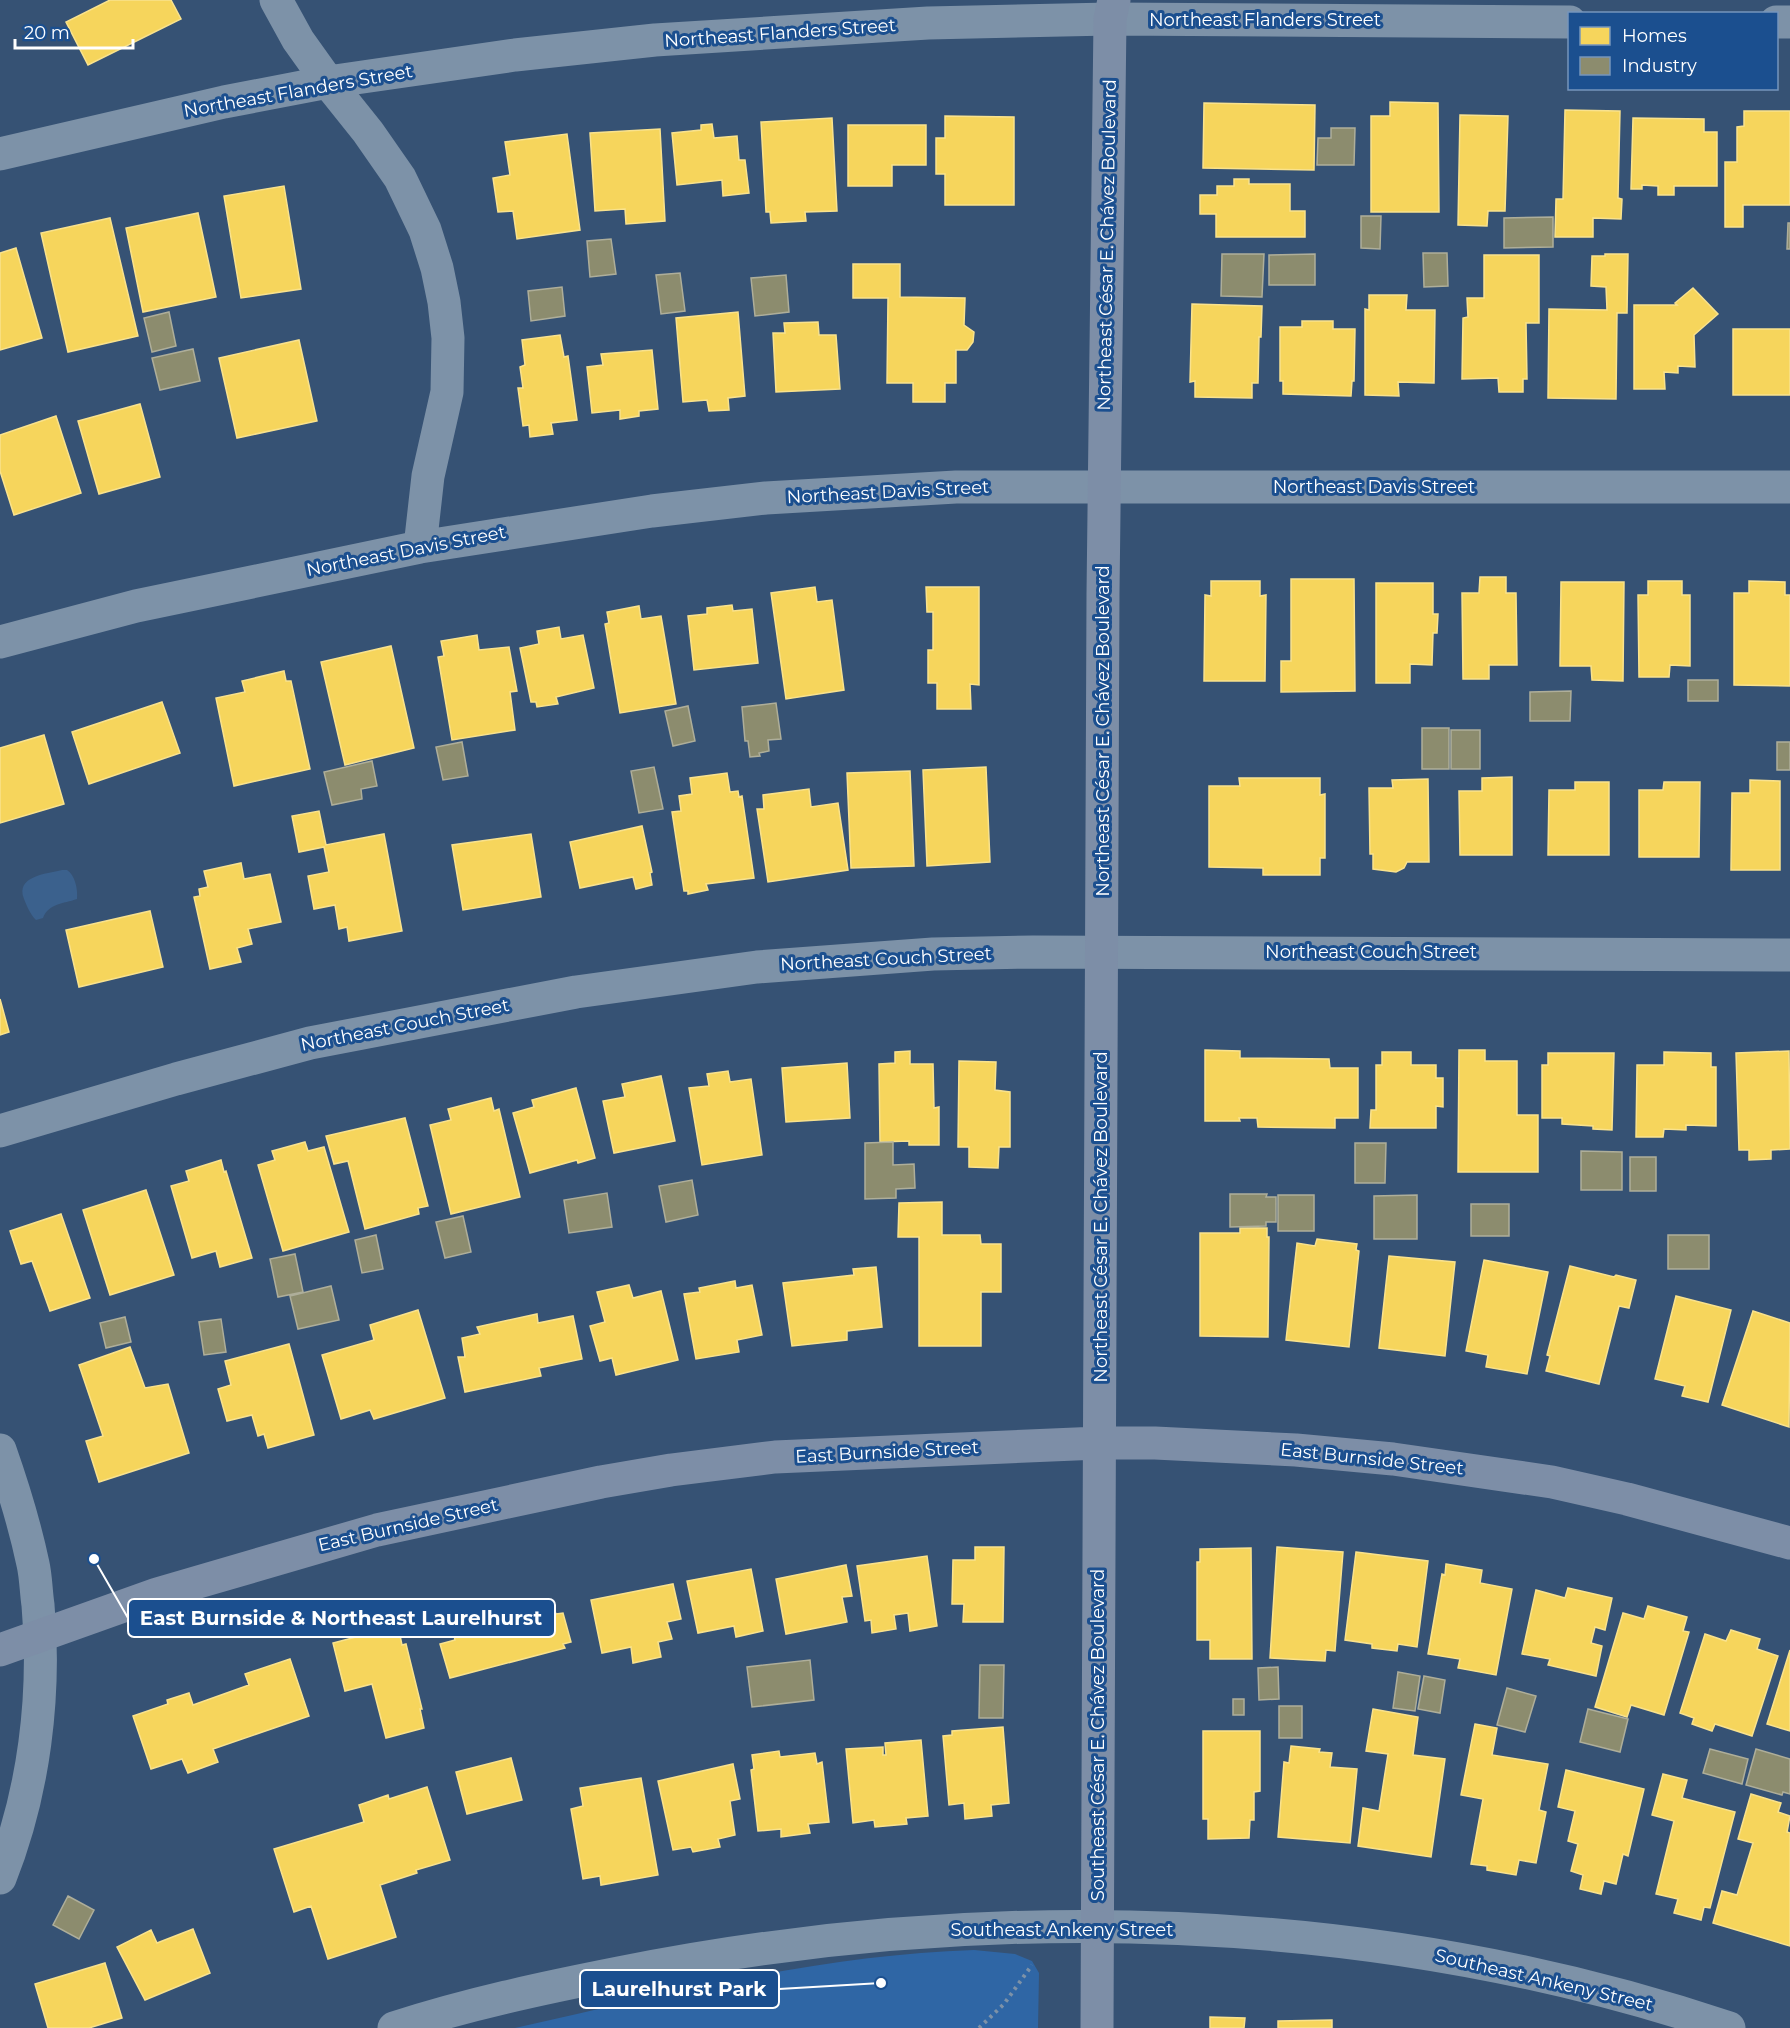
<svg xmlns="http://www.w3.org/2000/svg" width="1790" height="2028" font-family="Montserrat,sans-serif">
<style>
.green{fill:#2f66a5}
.water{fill:#3b618d}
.homes{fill:#f6d55c;stroke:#f9e28d;stroke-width:1.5}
.industry{fill:#8c8c6e;stroke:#aeae9a;stroke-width:1.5}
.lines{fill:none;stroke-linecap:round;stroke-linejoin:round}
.path{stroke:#7d92a8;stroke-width:4;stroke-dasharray:3 4.5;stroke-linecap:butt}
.minor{stroke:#7d92a8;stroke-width:33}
.major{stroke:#7d8ea7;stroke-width:33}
.labels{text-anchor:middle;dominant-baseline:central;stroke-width:6;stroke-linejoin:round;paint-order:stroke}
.street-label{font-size:18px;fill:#fff;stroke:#1b4f8f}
.leader{fill:none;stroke:#fff;stroke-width:2}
.callout-dot{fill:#fff;stroke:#1b4f8f;stroke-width:2}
.callout{fill:#1b4f8f;stroke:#fff;stroke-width:2}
.callout-label{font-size:20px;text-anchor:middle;font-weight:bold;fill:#fff}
</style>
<rect width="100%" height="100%" fill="#365274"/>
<path class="green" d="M974 1950 1015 1954 1032 1961 1039 1973 1038 2028H515C666 1994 819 1955 974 1950Z"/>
<path class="water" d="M62 870H67C75 875 78 889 77 899 63 904 49 903 43 918L36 920C30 914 27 906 24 899 15 876 46 874 62 870Z"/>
<path class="homes" d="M110 0H171L181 19 88 65 66 22Z
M1390 102 1438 103 1439 212H1371V116H1390Z
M1204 103 1315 105 1314 170 1203 168Z
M1565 110 1620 111 1618 198 1622 199 1621 219 1593 218V237H1555L1556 199H1563Z
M1744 111H1790V205H1743V227H1725V162H1737V127L1744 126Z
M1460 115 1508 116 1505 211H1488L1487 226 1458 225Z
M945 116 1014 117V205H945V174H936V138H945Z
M832 118 837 211 805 212 806 221 771 223 770 212H766L761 122Z
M1633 118 1704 119V132H1717V186H1674V195H1658V186L1642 185V189H1631Z
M712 124 714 138 737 136 739 160H745L749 193 723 196 722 180 677 185 672 133 701 130V125Z
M848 125H926V165H892V186H848Z
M660 129 665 221 626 224 625 209 595 211 590 133Z
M567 134 580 230 517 239 513 211 498 212 493 178 510 175 505 142Z
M1234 179H1249V184H1290V211H1305V237H1216V214H1200V195H1217V186H1234Z
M284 186 301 289 241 298 224 196Z
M198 213 216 297 143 312 126 228Z
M110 218 138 336 68 352 41 233Z
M16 248 42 338 0 350V253Z
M1605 254H1628L1627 313H1617L1616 399 1548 398 1549 309 1607 310 1606 287 1591 286 1592 256H1605Z
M1484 255H1539V323H1526L1527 379H1523V392H1499L1498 378 1462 379 1463 318 1468 317 1467 298H1484Z
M853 264H900V297L965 298 964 325 974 332 973 342 967 350H956V383H945V402H913V383H887L888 298H853Z
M1693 288 1718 314 1694 335 1695 367 1678 366V373L1664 372 1665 389H1634V305H1677L1675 303Z
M1369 295H1407L1406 310H1435L1434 383 1398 382 1399 396 1365 395V309L1369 310Z
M1192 304 1262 306 1261 337H1259L1258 383H1252V398L1195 397V381L1190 382Z
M738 312 745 396 728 398 729 410 709 411 707 400 683 402 676 318Z
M1302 321H1333V329H1355L1354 381H1352L1351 396 1283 394V381H1280V327H1302Z
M818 322 819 335H836L840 389 776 392 773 333H785L784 323Z
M1733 329H1790V395H1733Z
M560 335 564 357 568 356 577 420 551 423 553 434 530 437 529 425 523 426 518 388H523L520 367 525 365 522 340Z
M299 340 317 421 237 438 219 358Z
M652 350 658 409 639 411V416L620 419V410L592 413 587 367 603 365 601 354Z
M140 404 160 477 99 494 78 421Z
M56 416 81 493 14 515 0 471V435Z
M1480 577H1506V593H1516L1517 665H1489V679H1463L1462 593H1479Z
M1291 579H1354L1355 691 1281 692V661H1291Z
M1211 581H1260V596L1266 595 1265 681H1204L1205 595 1211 596Z
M1648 581H1682V595H1690V666L1670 665 1669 677H1639L1638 595H1648Z
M1749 581 1785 582V595H1790V686L1734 685V593H1749Z
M1561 582H1624L1623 681 1592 680 1591 666H1560Z
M1376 583H1433V614H1438L1437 633H1433L1432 665 1410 664V683H1376Z
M815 587 817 602 832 600 844 690 786 699 771 593Z
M926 587H979V685L970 684 971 709H937V683H928V650H933V612H927Z
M732 605 733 611 752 609 758 663 694 670 688 616 707 614V608Z
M639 606 641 619 661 616 676 704 620 713 605 624 609 623 607 612Z
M559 627 561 639 583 635 594 688 556 697 558 704 537 707 536 702H531L520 648 539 644 537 631Z
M477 635 479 650 509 647 517 691 510 692 515 730 452 740 438 657 444 656 441 641Z
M391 646 414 748 345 765 321 662Z
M284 671 286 681H291L310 769 234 786 216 698 245 692 242 681Z
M162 702 180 753 89 784 72 732Z
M44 735 64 804 0 823V748Z
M986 767 990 862 927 866 923 770Z
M910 771 914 866 851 868 847 773Z
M727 773 730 792 738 791 739 797 742 796 754 878 706 884 708 890 688 894V891H684L672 812 681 811 679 796 692 794 690 778Z
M1512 777V855H1460L1459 791H1482V778Z
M1239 778H1320V795L1325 794V858H1320V875H1263V868L1209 867V786H1240Z
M1428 779 1429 862H1407L1404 868 1396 872 1373 869V854H1370L1369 788H1393L1392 780Z
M1750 780 1780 781V870H1731L1732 793H1750Z
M1575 782H1609V855H1548L1549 790H1575Z
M1664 782H1700L1699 857H1639V790H1663Z
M809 789 811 807 838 803 848 870 768 882 757 809H764L763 795Z
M319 811 326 845 384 834 402 931 349 941 347 927 339 929 335 905 314 909 308 876 329 872 324 847 299 852 292 816Z
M642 826 652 872 650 873 652 885 636 889 633 877 580 888 570 842Z
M531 834 541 897 463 910 452 845Z
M241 863 244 879 270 874 281 922 248 929 252 944 237 948 241 962 210 969 194 897 200 896 199 889 208 887 204 871Z
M150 911 163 967 79 987 66 930Z
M0 999 9 1032 0 1035Z
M1205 1050 1240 1051V1058L1329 1059 1330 1068H1358V1118H1335V1128L1258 1127 1257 1118H1239L1240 1121H1205Z
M1459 1050H1485V1061H1517V1115H1538V1172H1458Z
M910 1051V1064H933L934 1108 939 1107V1145H909V1141L880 1142 879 1064 895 1063V1052Z
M1789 1051 1790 1149 1771 1150V1159L1749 1160V1150H1739L1736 1053Z
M1382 1052H1411V1065H1436V1078H1443V1107L1436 1106V1128H1370L1371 1110H1376V1065H1382Z
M1664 1052 1711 1053V1067H1716V1126L1686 1125V1130L1664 1129 1663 1137H1636L1637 1065H1664Z
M1548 1053H1614L1612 1130 1593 1129V1126L1562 1124V1118H1542V1065H1548Z
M959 1061 996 1062 995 1090 1010 1092V1147H999L998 1168 969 1167V1147H958Z
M847 1063 850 1118 786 1122 782 1068Z
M728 1071 730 1082 751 1079 762 1155 702 1165 689 1088 709 1086 707 1074Z
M661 1076 675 1141 614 1153 603 1101 625 1097 622 1084Z
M576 1088 595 1158 578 1163 577 1160 530 1173 513 1113 534 1107 532 1100Z
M491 1098 494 1111 499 1109 520 1197 451 1214 430 1125 451 1120 448 1109Z
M405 1118 428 1206 418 1208 419 1214 365 1229 348 1161 334 1164 326 1136Z
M305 1142 308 1151 324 1147 349 1232 283 1251 258 1165 275 1160 272 1151Z
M221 1160 224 1172 226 1171 252 1258 220 1267 216 1251 192 1258 171 1186 189 1181 186 1171Z
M146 1190 174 1275 110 1295 83 1210Z
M942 1202V1235H980L981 1244H1001V1292H981V1346H919V1237H898L899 1203Z
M61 1214 90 1298 50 1311 32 1261 21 1264 10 1231Z
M1240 1228H1267V1237H1269L1268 1337 1200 1336V1233H1240Z
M1317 1239 1357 1244 1356 1250 1359 1251 1349 1347 1286 1340 1297 1243 1315 1246Z
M1389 1256 1455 1262 1445 1356 1379 1348Z
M1484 1260 1548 1272 1527 1374 1486 1367 1488 1355 1466 1351Z
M1570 1266 1614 1277 1616 1275 1636 1280 1629 1308 1619 1306 1599 1384 1546 1371 1550 1356 1547 1355Z
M876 1267 882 1327 847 1331V1340L792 1346 783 1283 854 1275 853 1269Z
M735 1281 736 1288 752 1285 762 1335 737 1340 739 1352 696 1359 684 1294 700 1292 699 1288Z
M629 1285 633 1298 661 1291 678 1360 616 1375 612 1358 600 1361 590 1326 605 1322 597 1292Z
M1676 1296 1731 1310 1708 1402 1682 1396 1685 1386 1655 1379Z
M418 1310 445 1398 374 1419 370 1410 341 1419 322 1355 374 1340 370 1325Z
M1753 1311 1790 1323 1789 1427 1722 1405Z
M537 1314 538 1323 573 1316 582 1359 539 1368 541 1376 465 1392 458 1357H465L462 1338 480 1334 477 1327Z
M289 1344 314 1435 268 1448 264 1434 258 1436 252 1415 227 1421 218 1389 231 1385 225 1361Z
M130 1347 145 1388 168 1384 189 1453 99 1482 86 1441 103 1436 79 1365Z
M975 1547H1004L1003 1622H963L964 1604H952L953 1560H975Z
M1277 1547 1343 1552 1335 1651 1326 1650 1325 1661 1270 1658Z
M1251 1548 1252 1659H1210V1640H1197V1562H1200V1549Z
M1356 1552 1428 1561 1417 1647 1398 1644 1397 1651 1372 1648V1644L1345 1640Z
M927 1556 937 1626 910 1631 908 1613 894 1615 896 1629 872 1633 871 1620 865 1621 857 1566Z
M1446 1564 1482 1570 1480 1583 1512 1589 1496 1675 1458 1668 1460 1659 1428 1654 1442 1574 1445 1575Z
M846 1565 852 1596 842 1597 847 1622 786 1634 776 1579Z
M751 1569 763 1631 736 1637 734 1626 698 1633 687 1581Z
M673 1584 681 1619 667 1622 672 1639 658 1642 661 1657 633 1663 631 1647 602 1653 591 1600Z
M1568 1588 1612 1598 1605 1630 1595 1627 1591 1643 1602 1646 1596 1676 1548 1665 1550 1659 1522 1654 1536 1590 1565 1598Z
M527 1605 530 1616 554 1609 556 1614 563 1613 571 1642 563 1644 565 1648 450 1678 440 1644 455 1640 452 1625Z
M1648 1606 1687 1617 1683 1631 1689 1632 1664 1715 1631 1705 1627 1717 1595 1707 1623 1613 1644 1619Z
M398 1626 402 1645 406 1644 422 1709H420L424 1728 386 1738 372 1684 345 1691 333 1643Z
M1731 1630 1760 1639 1757 1649 1778 1656 1752 1736 1715 1724 1712 1731 1692 1724 1694 1718 1680 1713 1705 1634 1726 1641Z
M1790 1650V1731L1767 1724Z
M290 1659 309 1716 213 1749 218 1762 188 1773 182 1759 151 1769 133 1716 168 1704 167 1700 189 1693 193 1705 249 1685 245 1674Z
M1373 1709 1418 1717 1413 1755 1445 1759 1431 1857 1358 1846 1363 1808 1379 1811 1388 1754 1366 1751Z
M1475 1724 1497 1728 1492 1755 1548 1764 1539 1810 1546 1812 1536 1863 1519 1860 1516 1875 1487 1870V1866L1471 1864 1483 1799 1461 1795Z
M1003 1727 1009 1803 991 1805 992 1816 965 1819 964 1803 949 1805 943 1736 952 1735V1731Z
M1203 1731H1260V1791L1254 1792V1820H1250L1249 1838 1208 1839V1819H1203Z
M921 1740 928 1816 906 1818 907 1824 875 1827 874 1820 853 1823 846 1749 883 1747V1755H886L885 1743Z
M1291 1746 1320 1749 1319 1752 1332 1753 1330 1767 1357 1769 1350 1843 1278 1837 1284 1762 1289 1763Z
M779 1751 780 1757 815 1753 817 1764 822 1762 829 1822 808 1824 810 1833 781 1837V1829L758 1831 751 1770 754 1769 752 1755Z
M511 1758 522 1800 467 1814 456 1772Z
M733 1764 740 1799 730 1801 735 1835 718 1839 720 1847 693 1852 691 1847 673 1850 658 1781Z
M1566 1770 1644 1789 1628 1856 1623 1854 1616 1884 1604 1881 1601 1894 1580 1889 1583 1875 1571 1871 1578 1844 1568 1841 1575 1811 1558 1807Z
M1663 1774 1687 1780 1682 1798 1735 1812 1710 1908 1704 1907 1701 1920 1674 1913 1678 1899 1656 1894 1674 1821 1652 1815Z
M641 1778 658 1875 601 1885 600 1876 583 1879 571 1809 583 1806 580 1788Z
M427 1787 450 1860 416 1870 417 1873 380 1885 396 1937 328 1959 311 1906 294 1912 274 1849 364 1822 359 1805 388 1795 389 1799Z
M1751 1794 1781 1803 1778 1812 1790 1816 1787 1832 1790 1833V1946L1713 1923 1722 1891 1737 1895 1753 1843 1738 1839Z
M193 1929 210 1973 145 2000 117 1947 151 1930 157 1943Z
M105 1963 122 2018 89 2028H48L35 1984Z
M1210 2017 1245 2018 1244 2028H1210Z
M1332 2020V2028H1278V2021Z"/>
<path class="industry" d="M1331 128H1355L1354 165H1317L1318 138H1331Z
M1361 216H1381L1380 249 1361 248Z
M1553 217V247L1504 248V218Z
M1788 223H1790V249H1787Z
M611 239 616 274 590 277 587 241Z
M1423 253H1447L1448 286 1424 287Z
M1222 254H1264L1262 297 1221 296Z
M1315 254V285H1269V255Z
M680 273 685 311 661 314 656 275Z
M786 275 789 312 755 316 751 278Z
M562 287 565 316 531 321 528 291Z
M169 312 176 346 152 352 144 318Z
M193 349 200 381 160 390 152 358Z
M1688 680H1718V701H1688Z
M1571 691 1570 721H1530V692Z
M776 703 781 739 768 740 769 751 759 753 760 756 750 757 748 741H745L742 707Z
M688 706 695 741 673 746 665 711Z
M1422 728H1449V769H1422Z
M1451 730H1480V769H1451Z
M462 742 468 776 443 780 436 747Z
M1777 742H1790V770H1777Z
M372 761 377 786 361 789 362 799 332 805 324 772Z
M654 767 663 809 639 813 631 771Z
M893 1142V1165L914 1164 915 1188 896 1189V1198L865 1199V1143Z
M1355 1143H1386L1385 1183H1355Z
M1581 1151 1622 1152V1190H1581Z
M1630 1157H1656V1191H1630Z
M692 1180 698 1215 666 1222 659 1186Z
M607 1193 612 1227 569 1233 564 1200Z
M1230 1194H1267L1266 1197H1276V1222H1266V1226L1230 1227Z
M1278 1195H1314V1231H1278Z
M1417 1195V1239H1374V1196Z
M1471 1204H1509V1236H1471Z
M463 1216 471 1252 445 1258 436 1222Z
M376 1235 383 1269 362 1273 355 1240Z
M1668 1235H1709V1269H1668Z
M295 1254 303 1292 278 1297 270 1259Z
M331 1286 339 1320 298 1329 290 1296Z
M125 1317 131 1342 106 1348 100 1323Z
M221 1319 226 1352 204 1355 199 1322Z
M810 1660 814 1700 752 1707 747 1667Z
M980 1665H1004L1003 1718H979Z
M1278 1667 1279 1699 1259 1700 1258 1668Z
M1398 1672 1420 1676 1415 1711 1393 1708Z
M1424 1676 1445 1680 1440 1713 1418 1709Z
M1507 1688 1536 1696 1525 1732 1497 1725Z
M1233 1699H1244V1715H1233Z
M1279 1706H1302V1738H1279Z
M1588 1709 1628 1719 1620 1752 1580 1742Z
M1710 1749 1748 1759 1742 1784 1703 1773Z
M1756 1749 1790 1759V1794L1783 1792 1782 1795 1746 1785Z
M68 1896 94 1910 79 1939 53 1925Z"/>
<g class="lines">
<path class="path" d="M979 2028 1004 2004 1032 1965"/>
<path class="minor" d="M276 0 298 40 328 82 368 132 400 178 425 230 437 268 444 302 448 338 447 392 428 476 420 547
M1776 22H1790
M0 154 224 102 328 82 515 55 655 40 928 23 1110 19 1570 22
M0 642 136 606 420 547 652 511 766 498 956 487H1790
M0 1131 176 1079 310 1043 576 992 757 967 933 954 1033 952 1790 955
M0 1450C13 1487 25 1526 33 1564 36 1577 36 1592 38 1605 46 1696 34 1793 0 1878
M394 2028C468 2004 543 1988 619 1973 985 1900 1374 1909 1729 2028"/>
<path class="major" d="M0 1650 157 1594 377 1530 601 1482 671 1470 775 1457 1099 1443H1155L1296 1450 1393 1459 1552 1482 1627 1499 1790 1543
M1097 2028 1103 594 1110 19 1114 0"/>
</g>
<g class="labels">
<g class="street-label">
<text x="1265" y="20">Northeast Flanders Street</text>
<text transform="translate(780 33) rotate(-4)">Northeast Flanders Street</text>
<text transform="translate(298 91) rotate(-10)">Northeast Flanders Street</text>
<text transform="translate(1107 245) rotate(-89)">Northeast César E. Chávez Boulevard</text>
<text x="1374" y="487">Northeast Davis Street</text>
<text transform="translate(888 492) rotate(-3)">Northeast Davis Street</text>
<text transform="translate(406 551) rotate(-11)">Northeast Davis Street</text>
<text transform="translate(1103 731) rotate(-90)">Northeast César E. Chávez Boulevard</text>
<text x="1371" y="952">Northeast Couch Street</text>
<text transform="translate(886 959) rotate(-3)">Northeast Couch Street</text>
<text transform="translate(405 1025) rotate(-11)">Northeast Couch Street</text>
<text transform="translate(1101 1217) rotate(-90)">Northeast César E. Chávez Boulevard</text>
<text transform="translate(887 1452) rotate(-3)">East Burnside Street</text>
<text transform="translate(1372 1459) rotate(6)">East Burnside Street</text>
<text transform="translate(408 1525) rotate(-13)">East Burnside Street</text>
<text transform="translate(1098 1735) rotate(-90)">Southeast César E. Chávez Boulevard</text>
<text x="1062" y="1930">Southeast Ankeny Street</text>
<text transform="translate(1544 1980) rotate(13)">Southeast Ankeny Street</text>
</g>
</g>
<path class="leader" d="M94 1559L128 1618M881 1983L779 1989"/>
<g class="callout-dot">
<circle cx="94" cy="1559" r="6"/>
<circle cx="881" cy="1983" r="6"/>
</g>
<g class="callout">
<rect x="128" y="1599" width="427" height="38" rx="6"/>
<rect x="580" y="1970" width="199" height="38" rx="6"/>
</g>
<g class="callout-label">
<text x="341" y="1625">East Burnside &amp; Northeast Laurelhurst</text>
<text x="679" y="1996">Laurelhurst Park</text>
</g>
<rect x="1568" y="12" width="210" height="78" fill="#1b4f8f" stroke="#7695bc" stroke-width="1.5"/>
<rect x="1580" y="27" width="30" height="18" fill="#f6d55c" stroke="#7695bc" stroke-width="1.5"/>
<text x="1622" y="42" font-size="18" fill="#ffffff">Homes</text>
<rect x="1580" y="57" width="30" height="18" fill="#8c8c6e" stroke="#7695bc" stroke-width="1.5"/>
<text x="1622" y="72" font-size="18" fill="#ffffff">Industry</text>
<path d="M15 39v9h118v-9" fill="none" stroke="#ffffff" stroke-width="3"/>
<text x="24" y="39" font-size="18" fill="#ffffff" stroke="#1b4f8f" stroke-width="4.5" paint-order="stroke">20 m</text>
</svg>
